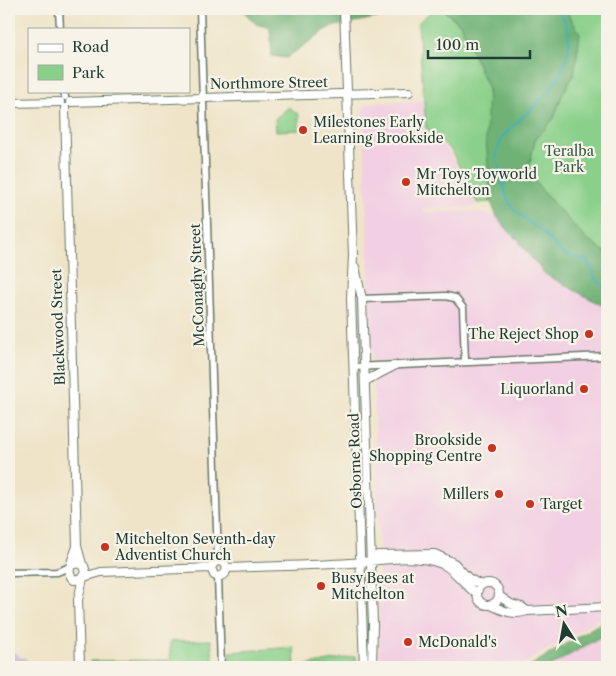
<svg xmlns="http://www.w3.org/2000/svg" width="616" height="676" font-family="'Libre Caslon Text',serif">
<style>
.built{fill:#f2cfe2}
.industrial{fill:#cfbdd0}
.green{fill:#8ad08a;stroke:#54865f}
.forest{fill:#6fb276;stroke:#477855}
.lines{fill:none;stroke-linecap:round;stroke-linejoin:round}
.stream{stroke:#3dadb9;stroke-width:2}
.minor-casing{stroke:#687768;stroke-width:9}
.tertiary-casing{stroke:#687768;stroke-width:10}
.minor{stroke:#fff;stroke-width:6}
.tertiary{stroke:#fff;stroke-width:8}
.rail{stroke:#1f3d34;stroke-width:2;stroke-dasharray:8 4;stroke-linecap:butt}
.poi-dot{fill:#c8321e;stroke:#f7f3e8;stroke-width:2}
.labels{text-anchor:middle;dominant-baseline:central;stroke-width:4.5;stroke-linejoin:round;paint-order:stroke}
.street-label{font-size:14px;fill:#1f3d34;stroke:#f7f3e8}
.poi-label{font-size:14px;fill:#1f3d34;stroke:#f7f3e8;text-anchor:start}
.park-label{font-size:14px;fill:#345a45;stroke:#f7f3e8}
</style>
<rect width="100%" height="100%" fill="#f7f3e8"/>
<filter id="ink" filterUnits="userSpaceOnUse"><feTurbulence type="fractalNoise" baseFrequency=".02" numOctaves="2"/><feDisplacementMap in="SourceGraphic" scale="10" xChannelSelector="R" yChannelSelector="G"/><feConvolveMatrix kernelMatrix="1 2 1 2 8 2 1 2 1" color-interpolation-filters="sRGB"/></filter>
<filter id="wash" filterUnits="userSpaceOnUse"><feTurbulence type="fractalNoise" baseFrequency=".0096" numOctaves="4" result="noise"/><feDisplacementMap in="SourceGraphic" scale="20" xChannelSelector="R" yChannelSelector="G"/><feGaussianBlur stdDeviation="1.12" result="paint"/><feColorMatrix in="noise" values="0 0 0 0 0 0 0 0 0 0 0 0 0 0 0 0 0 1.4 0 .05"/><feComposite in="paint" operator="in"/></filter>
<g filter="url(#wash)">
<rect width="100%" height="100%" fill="#efe4c8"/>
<path class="built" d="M423 101 424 131 448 150 477 207 423 208V212L464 211 488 214 497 217 520 240V244L545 274 607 308V614L519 667H379V539L363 108 370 103Z
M607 634V667H542L586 641 591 643Z"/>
<path class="industrial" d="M9 647 12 652 16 653 20 657 25 658 36 667H9Z"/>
<path class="green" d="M434 9H441L461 24 488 89 491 202 477 203 451 150 426 128 418 23Z
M565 9H607V253L587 240 543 192 528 171 535 140 554 118 562 95 574 74 580 34Z
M289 107 299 115V130L276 131 275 119Z
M211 640 214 667H91L90 661 170 660V641Z
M294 647 295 667H229L228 658 231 652Z
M356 656 357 667H297Z"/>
<path class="forest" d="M241 9H421L330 27 286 58 272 56 270 28 256 24Z
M442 9H565L580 34 574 74 562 95 554 118 535 140 528 171 543 192 587 240 607 253V308L545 274 520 244V240L514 237 497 217 491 202 486 139 488 89 460 23Z
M607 619V633L549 667H528Z"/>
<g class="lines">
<path class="stream" d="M273 9 287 13 313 9
M557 9 563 17 568 29 569 49 565 63 559 76 550 91 502 137 497 152V161L507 198 514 210 541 231 563 254 587 261 592 269 595 279 607 289
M20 665 31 663"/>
</g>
</g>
<g filter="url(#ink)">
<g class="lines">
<defs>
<path id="minor" d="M59 9 60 29
M200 9 218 561
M64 91 65 97
M362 299 446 296 455 298 463 308 465 362
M354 367 607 356
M9 573 57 572 70 567
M218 577 221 667"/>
<path id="tertiary" d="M344 9 353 255 351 298 364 667
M70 102 409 92
M9 103 60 102
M65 108 77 546 82 564
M355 267 362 299 373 624 372 667
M365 381 394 366
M378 555 435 554 454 563 468 578 481 585
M72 565 79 563 84 566 86 572 83 578 74 580C64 573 74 557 77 546
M211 568 214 575 218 577 225 574 227 568
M211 568 214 563 218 561 224 562 227 568
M227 568C268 566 309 566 350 563 379 561 414 553 442 564 456 570 464 585 477 594
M84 577 101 572 211 568
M477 594a11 11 0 1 1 22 0a11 11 0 1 1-22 0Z
M499 596 511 604 522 607 527 611
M491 605C503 611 515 616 527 611L607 607
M80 667 78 600 83 578"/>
</defs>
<use href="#minor" class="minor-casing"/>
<use href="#tertiary" class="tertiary-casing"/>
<use href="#minor" class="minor"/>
<use href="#tertiary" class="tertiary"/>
<path class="rail" d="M9 660 16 667"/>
</g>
</g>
<g class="poi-dot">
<circle cx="303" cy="130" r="5"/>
<circle cx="406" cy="182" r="5"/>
<circle cx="589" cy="334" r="5"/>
<circle cx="584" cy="389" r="5"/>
<circle cx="492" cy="448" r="5"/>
<circle cx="499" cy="494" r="5"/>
<circle cx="530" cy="504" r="5"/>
<circle cx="105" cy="547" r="5"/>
<circle cx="321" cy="586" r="5"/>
<circle cx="408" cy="642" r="5"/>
</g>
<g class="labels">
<g class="street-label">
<text transform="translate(269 83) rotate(-1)">Northmore Street</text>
<text transform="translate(197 285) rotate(-92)">McConaghy Street</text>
<text transform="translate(58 327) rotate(-92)">Blackwood Street</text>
<text transform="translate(355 461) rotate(-92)">Osborne Road</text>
</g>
<g class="poi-label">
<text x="313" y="122">Milestones Early<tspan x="313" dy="16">Learning Brookside</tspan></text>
<text x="416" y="174">Mr Toys Toyworld<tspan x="416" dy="16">Mitchelton</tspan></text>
<text x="579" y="334" text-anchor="end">The Reject Shop</text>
<text x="574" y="389" text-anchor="end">Liquorland</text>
<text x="482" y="440" text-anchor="end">Brookside<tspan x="482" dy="16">Shopping Centre</tspan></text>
<text x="489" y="494" text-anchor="end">Millers</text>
<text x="540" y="504">Target</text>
<text x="115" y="539">Mitchelton Seventh-day<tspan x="115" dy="16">Adventist Church</tspan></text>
<text x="331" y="578">Busy Bees at<tspan x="331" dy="16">Mitchelton</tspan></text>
<text x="418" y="642">McDonald's</text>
</g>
<g class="park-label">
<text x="569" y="151">Teralba<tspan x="569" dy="16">Park</tspan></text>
</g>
</g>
<rect width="616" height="676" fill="none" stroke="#f7f3e8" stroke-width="30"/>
<rect x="28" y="28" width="162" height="65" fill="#f7f3e8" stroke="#a1aaa0"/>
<rect x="38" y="44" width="25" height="8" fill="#ffffff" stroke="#a1aaa0"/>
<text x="72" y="52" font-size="15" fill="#1f3d34">Road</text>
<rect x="38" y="65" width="25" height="15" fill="#8ad08a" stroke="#a1aaa0"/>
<text x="72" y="78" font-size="15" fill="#1f3d34">Park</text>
<g transform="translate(564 624) rotate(349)" stroke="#f7f3e8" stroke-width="4" paint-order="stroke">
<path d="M0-4L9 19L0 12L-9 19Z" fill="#1f3d34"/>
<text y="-8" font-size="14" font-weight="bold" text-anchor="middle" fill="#1f3d34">N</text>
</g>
<path d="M428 50v8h102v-8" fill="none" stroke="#1f3d34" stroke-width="2.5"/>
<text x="436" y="50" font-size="15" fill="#1f3d34" stroke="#f7f3e8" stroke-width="4" paint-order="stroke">100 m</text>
</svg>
